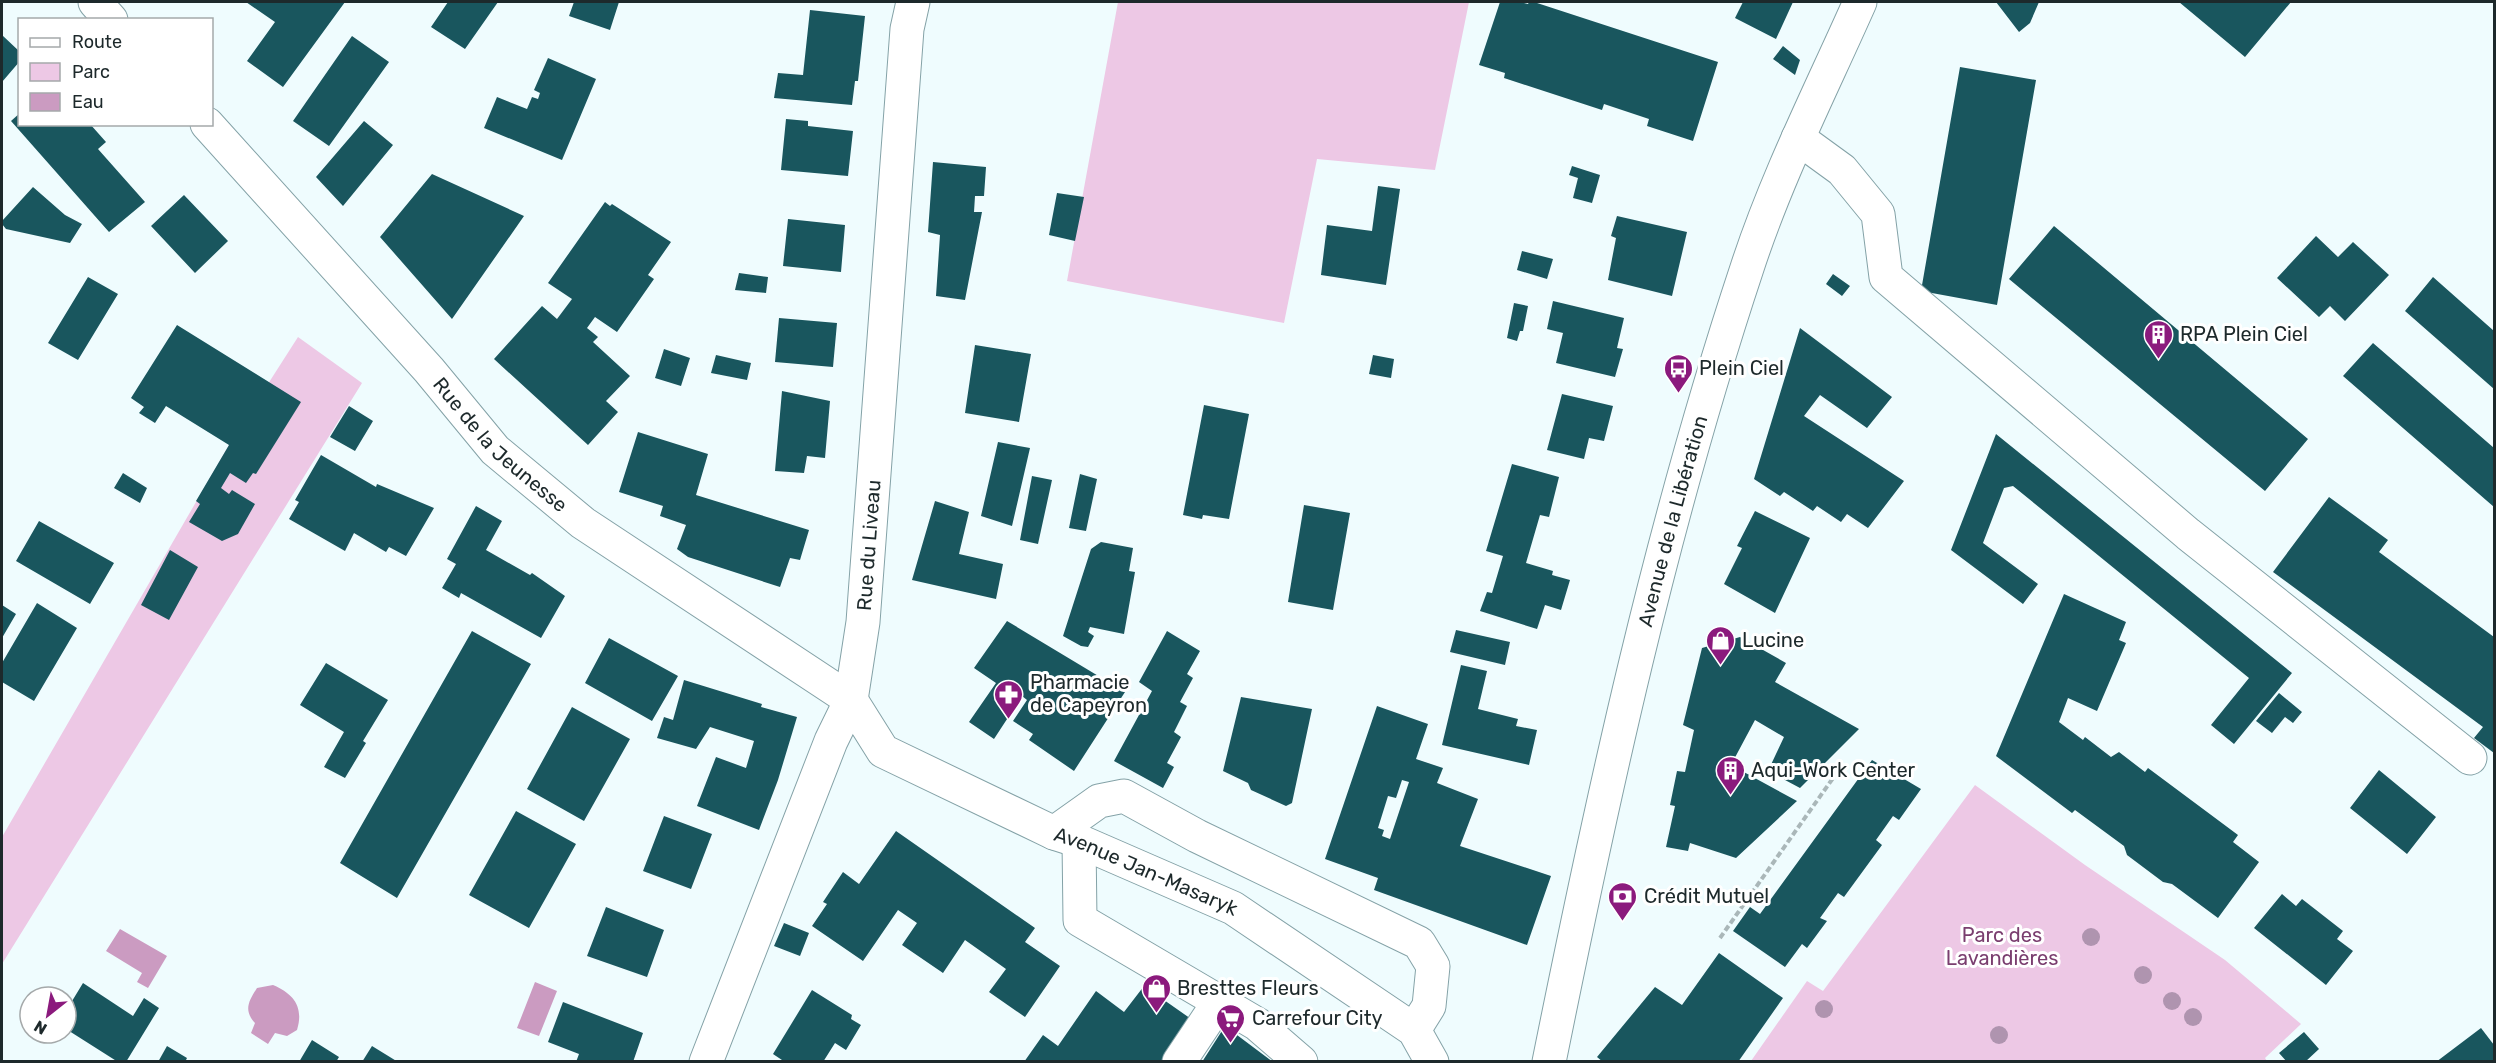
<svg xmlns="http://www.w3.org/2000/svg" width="2496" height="1063" font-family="Rubik,sans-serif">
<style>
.green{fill:#edc8e5}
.water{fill:#cb9bc1}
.building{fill:#19565e;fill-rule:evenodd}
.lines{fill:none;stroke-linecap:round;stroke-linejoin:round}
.minor-casing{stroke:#84a2a7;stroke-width:35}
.major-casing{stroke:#84a2a7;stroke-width:35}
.path{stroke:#aab7b9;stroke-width:4;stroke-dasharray:6 3;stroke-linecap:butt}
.minor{stroke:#fff;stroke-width:33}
.major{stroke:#fff;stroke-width:33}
.tree{fill:#af94af}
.labels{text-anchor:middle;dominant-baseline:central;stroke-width:6;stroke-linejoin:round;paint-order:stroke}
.poi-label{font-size:20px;fill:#1d292b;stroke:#fff;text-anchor:start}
.street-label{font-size:20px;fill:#1d292b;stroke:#fff}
.park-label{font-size:20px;fill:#7a3e6f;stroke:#fff}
</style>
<rect width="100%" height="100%" fill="#effcfe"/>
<path class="green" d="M1118 2H1469L1435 170 1317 159 1284 323 1067 281Z
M298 337 362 383 2 964V837L229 445Z
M1975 785 2085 865 2225 960 2301 1024 2265 1058 2267 1061H1751L1807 981 1823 991Z"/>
<path class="water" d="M120 929 167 956 148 988 137 982 142 973 106 951Z
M535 982 557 991 539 1036 517 1028Z
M273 985C294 994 304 1007 297 1030L287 1036 275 1033 268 1044 251 1033 255 1023C243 1010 249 1001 257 988Z"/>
<path class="building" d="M246 2H345L283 87 247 61 275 22Z
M448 2H498L465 49 431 27Z
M574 2H619L610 30 569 16Z
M1500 2H1520L1528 4 1529 2H1534L1718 62 1693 141 1647 126 1649 119 1604 104 1602 110 1504 78 1505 73 1479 65Z
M1743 2H1793L1776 39 1735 18Z
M1996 2H2039L2030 23 2019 32Z
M2179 2H2291L2245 57Z
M810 10 865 16 858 81H855L852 105 774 98 778 73 803 75Z
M2 35 20 52V61L2 82Z
M352 36 389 62 329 146 293 121Z
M1783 46 1800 60 1795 75 1773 59Z
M548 58 596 79 562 160 484 128 497 97 527 109 532 97 538 99 540 93 534 90Z
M1960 67 2036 80 1997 305 1921 291Z
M20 113V124H90L106 142 98 149 145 202 109 232 11 121Z
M786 119 808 121V126L853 131 848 176 781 170Z
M364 121 393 145 343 206 316 177Z
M933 162 986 167 984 196H975L974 212H982L965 300 936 296 940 235 928 232Z
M1572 166 1600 175 1592 203 1573 198 1578 178 1569 175Z
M432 174 524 216 452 319 380 237Z
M1378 186 1400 189 1386 285 1321 275 1327 225 1372 231Z
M33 187 65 215 82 224 70 243 6 229 2 224V221Z
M1057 193 1084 197 1075 241 1049 235Z
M184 195 228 241 195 273 151 226Z
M605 202 610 206 612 204 671 242 648 275 654 279 617 332 595 317 587 328 598 337 593 342 630 376 606 401 618 412 588 445 494 359 542 306 557 319 572 299 548 283Z
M1617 216 1687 232 1672 296 1608 280 1616 238 1611 236Z
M788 219 845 225 841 272 783 266Z
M2054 226 2308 439 2265 491 2009 279Z
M2316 236 2338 257 2353 242 2389 275 2345 321 2330 306 2319 317 2277 278Z
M1522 251 1553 259 1547 279 1517 270Z
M739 273 768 277 766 293 735 290Z
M1833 274 1850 286 1842 296 1826 284Z
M88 277 118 294 78 360 48 343Z
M2433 277 2494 331V389L2405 311Z
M1553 301 1624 318 1617 348 1623 349 1615 377 1556 363 1563 333 1547 329Z
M1514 303 1528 306 1523 331H1520L1517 341 1507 338Z
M779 318 837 323 833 367 775 362Z
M177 325 301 402 256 474 253 473 246 483 230 473 221 488 229 494 232 490 255 504 238 534 222 541 189 522 200 504 196 501 229 445 166 406 155 423 139 413 144 407 131 398Z
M1800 328 1892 397 1867 428 1820 395 1804 416 1904 481 1868 528 1847 514 1841 522 1817 506 1813 511 1784 492 1780 496 1754 479Z
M2373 343 2494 448V507L2343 376Z
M975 345 1031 354 1019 422 965 413Z
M664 349 690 358 681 386 655 378Z
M716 355 751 363 747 380 711 373Z
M1373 355 1394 359 1391 378 1369 374Z
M782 391 830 401 825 458 807 456 804 473 775 471Z
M1562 394 1613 406 1604 441 1589 438 1584 459 1547 450Z
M1204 405 1249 414 1229 519 1203 515 1202 519 1183 515Z
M349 406 373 421 355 451 330 437Z
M638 432 708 454 696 495 809 530 800 560 790 558 780 587 688 557 677 549 686 525 660 516 663 506 619 492Z
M1996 434 2292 673 2234 744 2211 725 2249 678 2013 486 2004 488 1983 543 2038 584 2023 604 1951 550Z
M998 442 1030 448 1012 526 981 516Z
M321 455 376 487 377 484 434 508 406 556 389 547 386 552 354 533 345 551 289 519 299 502 295 500Z
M1512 464 1559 477 1549 517 1540 515 1526 563 1553 571 1552 575 1570 580 1561 610 1545 605 1537 629 1480 611 1487 592 1492 593 1503 556 1486 551Z
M123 473 147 488 140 503 114 488Z
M1080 474 1097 479 1086 531 1069 528Z
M1032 476 1052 480 1038 544 1020 540Z
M2329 497 2388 540 2379 552 2494 637V753L2474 738 2483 727 2273 572Z
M935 501 969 512 959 554 1003 564 996 599 912 580Z
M1304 505 1350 513 1333 610 1288 602Z
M476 506 502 521 486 550 530 575 532 573 565 596 541 638 461 593 459 598 442 588 456 564 447 559Z
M1755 511 1810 538 1775 613 1724 584 1742 548 1737 546Z
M39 521 114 563 90 604 16 561Z
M1101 542 1133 548 1129 571 1135 572 1124 634 1090 627 1088 632 1094 636 1088 647 1081 646 1063 636 1091 549Z
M170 550 198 567 169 620 141 605Z
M2064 594 2126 622 2119 640 2126 643 2097 711 2068 698 2059 722 2083 740 2085 737 2111 757 2119 752 2145 772 2148 768 2238 835 2233 842 2259 862 2218 918 2172 884 2163 882 2127 855 2124 846 2075 810 2072 813 1996 756Z
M37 603 77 628 34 701 2 682V663Z
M2 605 16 614 2 638Z
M1007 621 1125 692 1074 771 1029 740 1033 734 1013 721 1027 700 1022 696 994 739 969 722 996 683 974 668Z
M1456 630 1510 642 1505 665 1450 652Z
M472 631 531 664 397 898 340 863Z
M1167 631 1200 651 1187 674 1193 678 1180 702 1187 706 1174 732 1181 737 1167 763 1174 767 1163 788 1114 761 1152 691 1139 682Z
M1740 637 1786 663 1775 682 1859 729 1800 788 1768 771 1784 737 1755 720 1731 765 1797 801 1736 858 1690 843 1688 851 1666 847 1675 806 1670 805 1677 771 1685 772 1694 730 1683 725 1702 648Z
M609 638 678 676 652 721 585 683Z
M326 663 388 700 363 741 366 743 345 778 324 767 344 732 300 705Z
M1461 665 1487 671 1478 709 1518 719 1516 726 1537 730 1529 765 1442 745Z
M684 680 762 704 761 707 797 717 778 780 759 830 697 806 716 757 746 768 754 741 710 727 696 749 657 738 664 717 673 720Z
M2279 693 2302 712 2293 723 2285 717 2272 733 2256 721Z
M1241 697 1312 709 1292 803 1286 806 1251 790 1248 783 1223 771Z
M1377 706 1428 724 1416 759 1443 768 1437 783 1478 799 1460 846 1551 876 1527 945 1374 890 1378 878 1325 859ZM1402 780 1409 782 1390 839 1382 836 1384 830 1378 828 1388 796 1396 798Z
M572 707 630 739 584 821 527 789Z
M1872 760 1921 789 1899 820 1893 816 1876 840 1882 845 1844 897 1838 893 1820 918 1827 921 1807 948 1802 944 1785 967 1733 931 1750 907 1760 914Z
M2379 770 2436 817 2407 854 2350 808Z
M516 811 576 844 529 928 469 895Z
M664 816 712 834 691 889 643 871Z
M896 831 1035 928 1025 942 1060 966 1025 1017 989 992 1006 969 965 940 943 973 902 945 917 923 898 910 863 961 812 926 827 904 823 902 843 872 859 884Z
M2282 894 2296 906 2302 899 2343 931 2337 939 2353 951 2326 985 2254 928Z
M606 907 664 930 647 977 587 956Z
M784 923 809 933 800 956 774 946Z
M1719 953 1783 998 1738 1062H1603L1597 1057 1655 987 1682 1005Z
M83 983 133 1016 144 998 159 1008 126 1062H118L66 1029V1011Z
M1144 986 1194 1021 1167 1062H1024L1043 1035 1058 1046 1096 991 1124 1012Z
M812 990 852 1015 851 1019 861 1025 846 1050 835 1043 823 1062H781L782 1060 773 1054Z
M563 1002 643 1033 633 1062H576L579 1054 548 1042Z
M1225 1026 1273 1062H1202Z
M2481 1028 2494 1045V1062H2436Z
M2304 1032 2319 1049 2305 1062H2287L2279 1053Z
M312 1040 339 1057 336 1062H299Z
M167 1046 187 1058 185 1062H158Z
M372 1046 398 1062H362Z"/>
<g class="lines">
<defs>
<g id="minor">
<path d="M95 2 111 20"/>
<path id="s1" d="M207 124 429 370 495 450 583 523 851 700 883 751 1054 833 1079 841 1233 908 1414 1030 1432 1062"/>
<path d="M1798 138 1842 170 1878 214 1886 277 2188 534 2470 758"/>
<path d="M1054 833 1099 801 1124 796 1197 836 1419 943 1433 966 1429 1006 1414 1030"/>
<path d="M1079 841 1080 920 1257 1024 1301 1062"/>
<path id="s2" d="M706 1062 831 741 851 700 863 622 907 29 913 2"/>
<path d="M1179 1062 1219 1002"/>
</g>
<g id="major">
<path id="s3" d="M1549 1062C1603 794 1661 527 1747 268 1777 176 1821 90 1860 2"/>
</g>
</defs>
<use href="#minor" class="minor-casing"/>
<use href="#major" class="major-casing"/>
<path class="path" d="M1720 938 1838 771"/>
<use href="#minor" class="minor"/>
<use href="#major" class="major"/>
</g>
<g class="tree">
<circle cx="2091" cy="937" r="9"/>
<circle cx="2143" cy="975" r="9"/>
<circle cx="2172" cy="1001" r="9"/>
<circle cx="1824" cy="1009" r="9"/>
<circle cx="2193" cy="1017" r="9"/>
<circle cx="1999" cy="1035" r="9"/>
</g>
<defs>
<symbol id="building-pin" viewBox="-11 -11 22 30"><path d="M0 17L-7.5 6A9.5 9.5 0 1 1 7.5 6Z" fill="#8b1a7d" stroke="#fff"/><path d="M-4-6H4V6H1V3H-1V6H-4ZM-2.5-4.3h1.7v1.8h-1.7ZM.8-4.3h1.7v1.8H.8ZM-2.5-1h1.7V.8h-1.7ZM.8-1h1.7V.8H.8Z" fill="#fff"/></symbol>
<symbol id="bus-pin" viewBox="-11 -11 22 30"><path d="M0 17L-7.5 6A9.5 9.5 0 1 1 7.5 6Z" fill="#8b1a7d" stroke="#fff"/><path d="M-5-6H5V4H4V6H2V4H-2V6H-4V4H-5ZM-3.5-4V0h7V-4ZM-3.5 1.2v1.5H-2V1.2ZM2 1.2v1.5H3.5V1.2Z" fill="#fff"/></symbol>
<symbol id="shop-pin" viewBox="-11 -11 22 30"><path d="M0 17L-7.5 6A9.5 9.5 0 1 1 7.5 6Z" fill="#8b1a7d" stroke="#fff"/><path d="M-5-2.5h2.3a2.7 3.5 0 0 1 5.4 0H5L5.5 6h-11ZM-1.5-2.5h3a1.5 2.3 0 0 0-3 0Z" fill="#fff"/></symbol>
<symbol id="pharmacy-pin" viewBox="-11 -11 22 30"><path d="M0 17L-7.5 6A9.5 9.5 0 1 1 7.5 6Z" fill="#8b1a7d" stroke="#fff"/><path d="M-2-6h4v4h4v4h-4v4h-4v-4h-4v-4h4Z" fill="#fff"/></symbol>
<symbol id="bank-pin" viewBox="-11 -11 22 30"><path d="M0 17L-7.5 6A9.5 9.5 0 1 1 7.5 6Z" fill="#8b1a7d" stroke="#fff"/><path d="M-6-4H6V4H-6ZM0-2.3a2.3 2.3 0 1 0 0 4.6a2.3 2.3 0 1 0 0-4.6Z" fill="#fff"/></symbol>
<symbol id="supermarket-pin" viewBox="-11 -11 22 30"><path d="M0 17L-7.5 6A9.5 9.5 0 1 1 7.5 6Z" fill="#8b1a7d" stroke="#fff"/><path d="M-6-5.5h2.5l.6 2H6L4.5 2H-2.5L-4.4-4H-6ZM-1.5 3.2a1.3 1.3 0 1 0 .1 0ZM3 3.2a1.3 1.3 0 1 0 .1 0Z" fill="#fff"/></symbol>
</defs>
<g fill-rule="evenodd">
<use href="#building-pin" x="2142" y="318" width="33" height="45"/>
<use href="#bus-pin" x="1662" y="352" width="33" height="45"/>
<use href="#shop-pin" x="1704" y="624" width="33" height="45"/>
<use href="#pharmacy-pin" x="992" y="678" width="33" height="45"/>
<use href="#building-pin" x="1714" y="754" width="33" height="45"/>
<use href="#bank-pin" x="1606" y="880" width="33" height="45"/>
<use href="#shop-pin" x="1140" y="972" width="33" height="45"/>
<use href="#supermarket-pin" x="1214" y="1002" width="33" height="45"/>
</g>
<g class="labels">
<g class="poi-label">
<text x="2180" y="334">RPA Plein Ciel</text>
<text x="1699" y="368">Plein Ciel</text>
<text x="1742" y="640">Lucine</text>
<text x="1030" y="682">Pharmacie<tspan x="1030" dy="23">de Capeyron</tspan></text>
<text x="1751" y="770">Aqui-Work Center</text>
<text x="1644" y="896">Crédit Mutuel</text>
<text x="1177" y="988">Bresttes Fleurs</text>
<text x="1252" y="1018">Carrefour City</text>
</g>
<g class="street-label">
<text stroke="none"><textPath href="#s1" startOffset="435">Rue de la Jeunesse</textPath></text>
<text stroke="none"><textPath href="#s3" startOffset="555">Avenue de la Libération</textPath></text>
<text stroke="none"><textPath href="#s2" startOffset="546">Rue du Liveau</textPath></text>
<text stroke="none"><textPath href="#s1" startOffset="1220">Avenue Jan-Masaryk</textPath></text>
</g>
<g class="park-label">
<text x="2002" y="935">Parc des<tspan x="2002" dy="23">Lavandières</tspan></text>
</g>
</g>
<rect width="2496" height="1063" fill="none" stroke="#1d292b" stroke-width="6"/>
<rect x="18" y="18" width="195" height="108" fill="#ffffff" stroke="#a5a9aa" stroke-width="1.5"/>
<rect x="30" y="38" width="30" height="9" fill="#ffffff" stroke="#a5a9aa" stroke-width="1.5"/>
<text x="72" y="48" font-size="18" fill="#1d292b">Route</text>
<rect x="30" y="63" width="30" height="18" fill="#edc8e5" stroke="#a5a9aa" stroke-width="1.5"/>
<text x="72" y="78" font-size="18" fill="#1d292b">Parc</text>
<rect x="30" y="93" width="30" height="18" fill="#cb9bc1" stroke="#a5a9aa" stroke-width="1.5"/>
<text x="72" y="108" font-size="18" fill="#1d292b">Eau</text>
<g transform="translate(48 1015) rotate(211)"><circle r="28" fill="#ffffff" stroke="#a5a9aa" stroke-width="1.5"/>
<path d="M0-4.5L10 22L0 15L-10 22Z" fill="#8b1a7d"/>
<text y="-9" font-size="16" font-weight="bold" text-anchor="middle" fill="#1d292b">N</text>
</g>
</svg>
